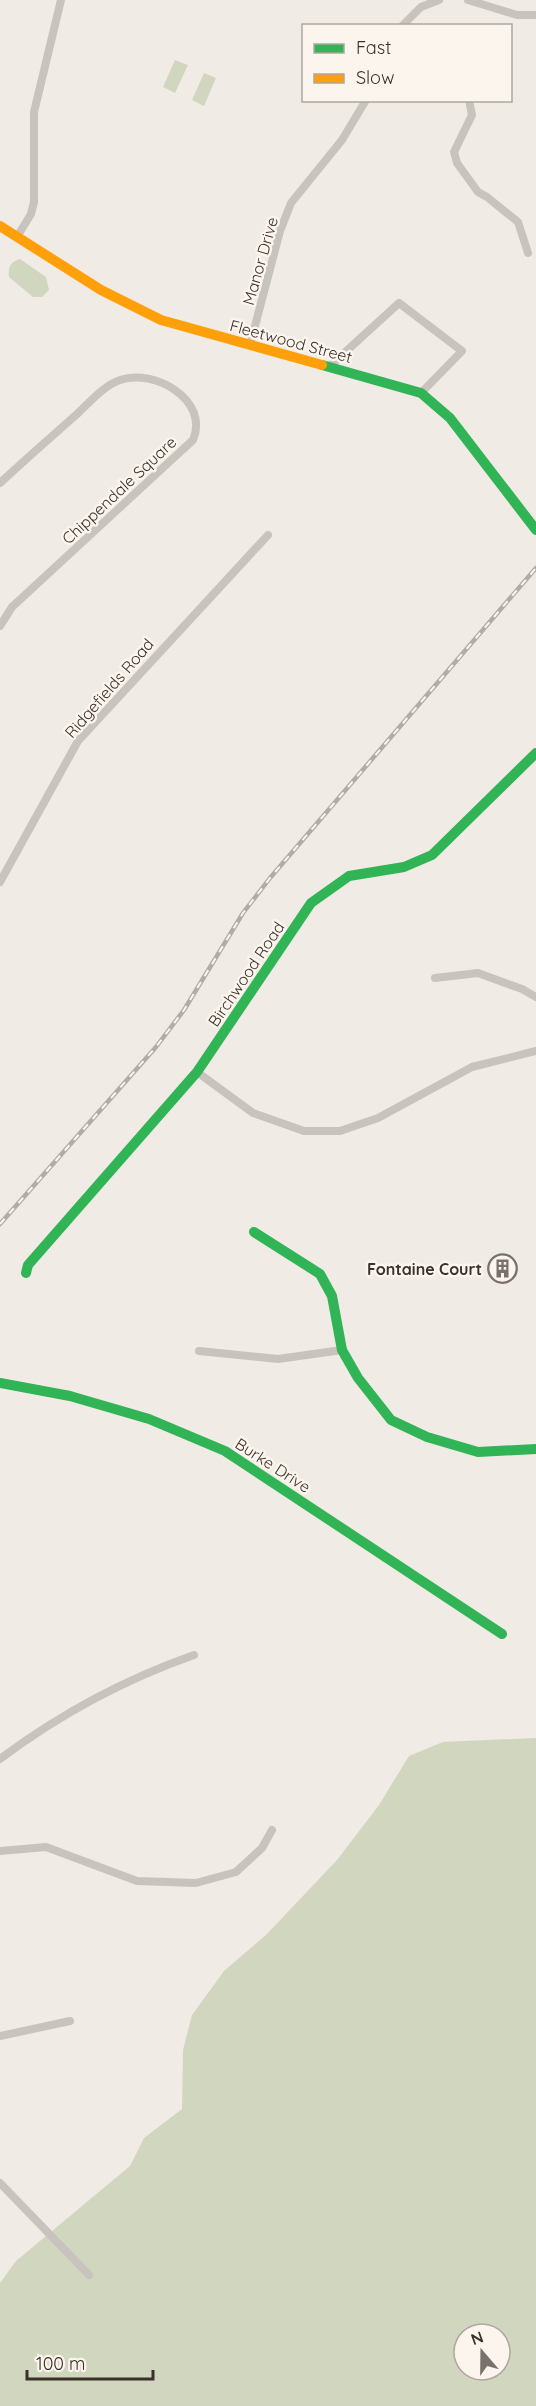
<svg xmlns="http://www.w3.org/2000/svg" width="536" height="2406" font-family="Quicksand,sans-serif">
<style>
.green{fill:#d1d6bf;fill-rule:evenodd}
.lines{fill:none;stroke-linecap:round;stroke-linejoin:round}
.street{stroke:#c9c3be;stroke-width:8}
.fast{stroke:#30b455;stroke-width:10}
.slow{stroke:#ff9f0a;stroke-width:10}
.rail-casing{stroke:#b1aca8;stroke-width:4.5}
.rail{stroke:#fbf5ee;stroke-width:2;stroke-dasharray:7;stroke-linecap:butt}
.labels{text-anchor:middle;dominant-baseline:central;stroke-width:5;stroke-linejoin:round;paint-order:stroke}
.street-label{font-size:16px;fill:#3b302b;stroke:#fbf5ee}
.poi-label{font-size:16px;font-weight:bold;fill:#3b302b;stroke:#fbf5ee;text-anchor:end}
</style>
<rect width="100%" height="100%" fill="#f0ebe5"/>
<path class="green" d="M175 60 188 65 175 93 163 87Z
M204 73 216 78 204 106 192 100Z
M20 259 46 277 49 290 42 297H33L9 277C8 267 10 262 20 259Z
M536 1738V2406H0V2283L16 2261 130 2166 144 2138 182 2109 183 2050 192 2015 224 1971 266 1935 337 1860 379 1805 409 1756 443 1742ZM464 2334H500V2370H464Z"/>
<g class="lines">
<path class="street" d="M468 0 517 15H536
M402 26 421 7 439 0
M469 100 472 115 454 152 457 163 478 192 487 197 518 222 528 253
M17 237 31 214 34 202V112L61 0
M250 345 280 231 291 203 342 140 366 100
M330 366 399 303 462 351 421 393
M0 483C25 460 51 437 76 415 89 403 103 386 120 380 154 368 210 400 193 440L12 607 0 626
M0 882 78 741 268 535
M435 978 478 973 522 989 536 997
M197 1072 253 1113 304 1131H340L378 1118 472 1067 536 1051
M199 1351 278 1359 342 1350
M0 1759C60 1714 123 1680 194 1655
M0 1851 46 1847 137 1881 196 1883 236 1872 262 1848 272 1830
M0 2036 70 2021
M0 2183 89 2275"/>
<path class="fast" d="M322 365 421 393 450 418 536 530
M254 1232 320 1274 332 1296 342 1350 358 1378 391 1420 427 1437 478 1452 536 1449
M26 1273 28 1265 197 1072 311 903 349 876 404 867 432 855 536 753
M0 1383 70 1396 149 1419 225 1451 502 1634"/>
<path class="slow" d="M0 226 101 290 161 320 322 365"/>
<defs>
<path id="rail" d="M0 1224 156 1047 184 1010 243 913 270 878 536 568"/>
</defs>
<use href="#rail" class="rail-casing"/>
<use href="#rail" class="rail"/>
</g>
<defs>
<symbol id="building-ring" viewBox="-11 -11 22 22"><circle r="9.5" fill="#fbf5ee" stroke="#7a716c" stroke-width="1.5"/><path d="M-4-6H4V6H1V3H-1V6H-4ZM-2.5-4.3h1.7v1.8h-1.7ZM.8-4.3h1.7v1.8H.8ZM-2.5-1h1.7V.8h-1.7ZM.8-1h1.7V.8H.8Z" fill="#7a716c"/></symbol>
</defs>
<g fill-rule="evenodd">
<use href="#building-ring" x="486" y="1252" width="33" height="33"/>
</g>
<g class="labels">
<g class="street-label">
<text transform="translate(260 261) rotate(-74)">Manor Drive</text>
<text transform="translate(291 341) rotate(15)">Fleetwood Street</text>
<text transform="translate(119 490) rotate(-43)">Chippendale Square</text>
<text transform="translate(109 688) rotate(-49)">Ridgefields Road</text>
<text transform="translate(246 974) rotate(-56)">Birchwood Road</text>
<text transform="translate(273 1465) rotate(33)">Burke Drive</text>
</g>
<g class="poi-label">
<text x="482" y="1269">Fontaine Court</text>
</g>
</g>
<rect x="302" y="24" width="210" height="78" fill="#fbf5ee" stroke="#aea6a0" stroke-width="1.5"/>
<rect x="314" y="44" width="30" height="9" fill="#30b455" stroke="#aea6a0" stroke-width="1.5"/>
<text x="356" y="54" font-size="18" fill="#3b302b">Fast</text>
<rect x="314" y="74" width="30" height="9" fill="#ff9f0a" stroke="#aea6a0" stroke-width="1.5"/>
<text x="356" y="84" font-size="18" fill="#3b302b">Slow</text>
<g transform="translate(482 2352) rotate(340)"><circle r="28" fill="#fbf5ee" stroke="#aea6a0" stroke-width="1.5"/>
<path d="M0-4.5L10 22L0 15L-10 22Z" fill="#7a716c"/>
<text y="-9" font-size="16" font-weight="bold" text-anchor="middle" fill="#3b302b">N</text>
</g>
<path d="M27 2370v9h126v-9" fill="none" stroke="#3b302b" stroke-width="3"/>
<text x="36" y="2370" font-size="18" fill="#3b302b" stroke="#fbf5ee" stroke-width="4.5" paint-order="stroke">100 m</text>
</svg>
